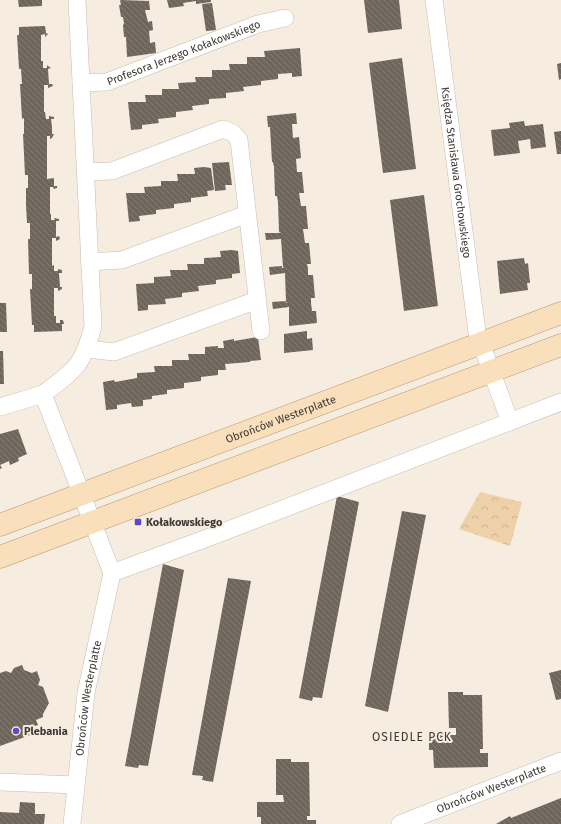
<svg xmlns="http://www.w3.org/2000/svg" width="561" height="824" font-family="'Fira Sans',sans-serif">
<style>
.park{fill:url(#park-crowns)}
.building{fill:url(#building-back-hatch)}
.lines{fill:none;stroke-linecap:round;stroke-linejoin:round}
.minor-casing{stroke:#c7beb1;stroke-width:18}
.major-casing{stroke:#b4966e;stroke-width:23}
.minor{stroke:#fff;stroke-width:17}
.major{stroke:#f9dfbb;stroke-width:22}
.poi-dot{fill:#5d4bc3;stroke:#f6ecdf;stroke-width:1.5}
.labels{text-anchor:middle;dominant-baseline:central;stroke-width:4;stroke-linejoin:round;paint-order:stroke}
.street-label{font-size:11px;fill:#3c3833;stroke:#f6ecdf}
.poi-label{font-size:11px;font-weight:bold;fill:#3c3833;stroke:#f6ecdf;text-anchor:start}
.neighbourhood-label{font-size:12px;letter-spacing:1px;fill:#3c3833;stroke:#f6ecdf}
</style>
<defs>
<pattern id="park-crowns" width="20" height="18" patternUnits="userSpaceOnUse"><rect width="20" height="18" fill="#efd1a9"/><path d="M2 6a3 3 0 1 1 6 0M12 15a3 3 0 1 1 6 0" fill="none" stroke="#ceb492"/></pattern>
<pattern id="building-back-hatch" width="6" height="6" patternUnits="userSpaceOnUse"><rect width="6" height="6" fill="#6e665b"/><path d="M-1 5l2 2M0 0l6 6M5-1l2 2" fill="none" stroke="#847d75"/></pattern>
</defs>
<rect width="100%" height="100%" fill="#f6ecdf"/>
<path class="park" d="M480 492 522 502 510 546 459 529Z"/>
<path class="building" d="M18 0H42V6L19 7Z
M120 0 149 1 150 10H145L148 22 152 21 153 30 149 31 150 43 155 42 156 53 127 57 126 37H124L123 25 124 24 123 17H121L119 5H121Z
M167 0H211V2L196 4V1L189 2 183 3 184 6 169 8Z
M364 0H399L402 29 368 33Z
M212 3 216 30 206 31 202 4Z
M45 26 46 33 48 34 45 37V34L41 35V61H43V68H47V65L51 68 48 69 49 84H52L53 86 48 88V85H44V112H45L46 119H49V116L54 117V119H51L52 127V134H54L52 138 50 139V136H47V179L54 178V186H57V188L54 189 53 187H50V214H51V220H55L54 218 59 219V221H56V237L59 236 60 239 56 241V238H52V266L54 265V271H58V269L62 270V273H59L60 287H62V289L58 291V288H54V316H56V323H60V320H63L64 324H62V331L34 332V325H32L30 289H32V274H29L28 239H30V223H27L26 205V188H28V175H25L23 134H24V118L22 119 20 84H22L21 69H19L17 35H19V27Z
M300 48 302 76 292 77V73L278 74V79L261 81V85L243 87 244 91 226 93V98L209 99V104L192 106 193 110 176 112V117L158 119 159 123 142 125V129L131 130 128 102H146L145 95H162V89H179L178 83 196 82 195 77H212V70H230L229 64H247V57H265L264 51Z
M402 58 416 169 383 173 369 63Z
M561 63V79L559 80 557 64Z
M296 113 297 124H292L293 138 299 137 301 158 296 159 297 172H302L304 193H299L301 206H306L308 229H303L305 243H309L311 264H307L308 269V275H313L315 298H311V303L312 311H316L317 323 289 326V307L273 309 272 302 286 301V303H288L286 302 285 273 270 275 269 267 282 266V268H284L283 267 281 239 266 240 265 233H281L279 232 278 202 277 196H275L274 167 273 162H272L270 127H268L267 116Z
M524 121 525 126 543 124 546 147 531 149 530 139 518 141 520 153 494 156 491 130 510 128 509 123Z
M561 131V154H557L554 132Z
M229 162 232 185H225L226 190 215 191 212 163Z
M204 167 211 168 214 190 207 191 208 196 191 198V202L174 204V208L156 210V214L139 216 140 221 129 222 126 193H145L144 187 161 186V181H178L177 174H195L194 168Z
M424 195 438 306 404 311 390 200Z
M232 250 238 251 240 273 232 274V278L216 280V284L198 286 199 291 182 293V297L165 299 166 304 148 305V310L138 311 136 284 154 283V277L171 276 170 270H188L187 264H204V258L221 257 220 251Z
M524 258 525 264 528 263 530 283H527L528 290 500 294 497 261Z
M0 303H6L7 332H0Z
M307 331V339L312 338 313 350 284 353V334Z
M258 337 261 360 250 361V362L225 364 226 370H218V375L201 377V381L184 383V388L167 390V394L152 396V399L143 400V406L132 407 131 403 117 405V409L106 410 103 382 114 380 115 382 137 378V373L155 372 154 366H172V360H189L188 354H205V347L218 346V348H224L223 341 234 339V341Z
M0 351H3L4 384H0Z
M18 429 27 454 18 458 19 461 10 465 9 461 0 465 2 468 0 469V434Z
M337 496 359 502 322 698 313 697 312 701 299 698Z
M402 511 426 515 388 712 365 706Z
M163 564 184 570 148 766 139 765 138 768 125 766Z
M228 578 251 581 213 782 202 780 203 776 192 775Z
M22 665 24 670 32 673 37 671 40 680 38 685 43 687 49 703 43 714V717L36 720 38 725 30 728 33 734 0 746V673L6 671 11 673 14 668Z
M561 670V699L556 700 549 673Z
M448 692H463V695H482L483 749H480V753H488V767L434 768 433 750H429V735H456V728H449Z
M276 759H291V762H309L310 816H307V820H316V824H261V817H257V802H284L283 795H276Z
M561 798V824H496L510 816 511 818Z
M20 802 35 803V814H45L44 824H0V812L19 813Z"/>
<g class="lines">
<defs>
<g id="minor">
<path d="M77 0 93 326C83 366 75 370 43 394L112 573 210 537 561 402"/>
<path id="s1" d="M434 0 477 332 510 422"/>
<path id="s2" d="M81 83 107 82 258 24 285 18"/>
<path d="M85 172 112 171 223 129 233 133 239 140 261 331"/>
<path d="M89 262 122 260 247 214"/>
<path d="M87 349 114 352 257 300"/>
<path d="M0 407 43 394"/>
<path d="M0 782 76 785"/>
<path id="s3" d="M72 824 86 693 112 573"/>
<path id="s4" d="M400 824 561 761"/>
</g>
<g id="major">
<path id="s5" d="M0 525 561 313"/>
<path d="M0 557 561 345"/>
</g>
</defs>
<use href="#minor" class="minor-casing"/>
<use href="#major" class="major-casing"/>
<use href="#minor" class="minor"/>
<use href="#major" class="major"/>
</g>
<g class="poi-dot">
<rect x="134" y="518" width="8" height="8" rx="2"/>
<circle cx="16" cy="731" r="4"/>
</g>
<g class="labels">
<g class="street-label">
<text stroke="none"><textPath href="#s2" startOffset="108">Profesora Jerzego Kołakowskiego</textPath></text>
<text stroke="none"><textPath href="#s1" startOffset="174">Księdza Stanisława Grochowskiego</textPath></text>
<text stroke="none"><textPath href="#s5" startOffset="300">Obrońców Westerplatte</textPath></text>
<text stroke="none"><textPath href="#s3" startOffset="127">Obrońców Westerplatte</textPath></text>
<text stroke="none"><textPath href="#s4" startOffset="98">Obrońców Westerplatte</textPath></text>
</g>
<g class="poi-label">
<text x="146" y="522">Kołakowskiego</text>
<text x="24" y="731">Plebania</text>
</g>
<g class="neighbourhood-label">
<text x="412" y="737">OSIEDLE PCK</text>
</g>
</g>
</svg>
